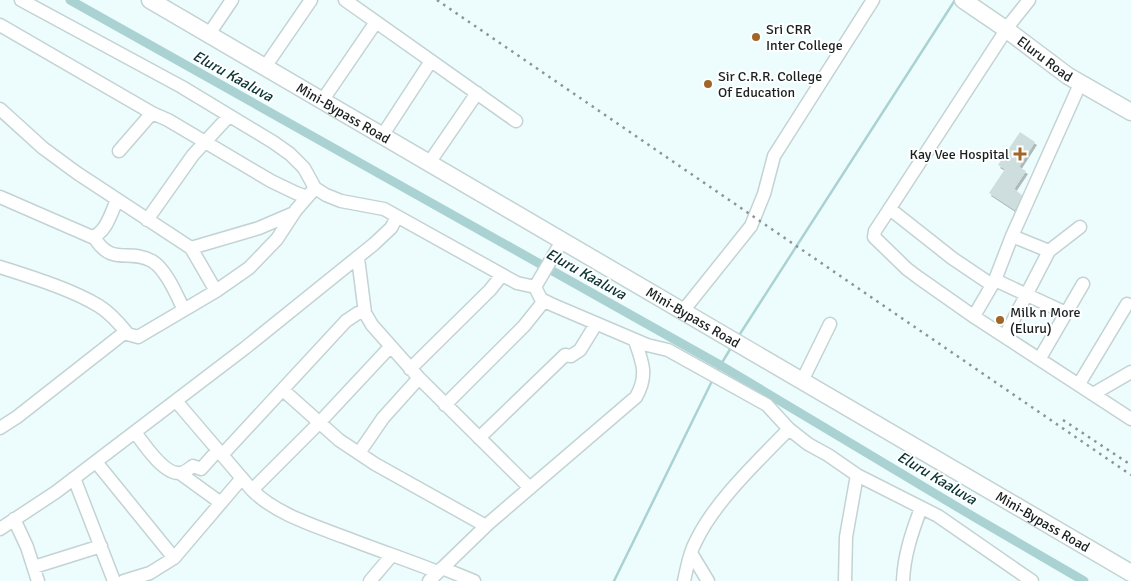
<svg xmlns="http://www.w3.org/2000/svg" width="1131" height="581" font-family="Signika,sans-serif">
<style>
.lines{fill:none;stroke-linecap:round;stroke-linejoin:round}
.stream{stroke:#aad2d2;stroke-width:2.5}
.canal{stroke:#aad2d2;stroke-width:9}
.building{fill:#cedede;filter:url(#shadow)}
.minor-casing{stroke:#c3d3d3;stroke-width:15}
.major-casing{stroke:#c3d3d3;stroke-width:19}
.minor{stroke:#fff;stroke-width:12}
.major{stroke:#fff;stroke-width:16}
.rail{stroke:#8a9595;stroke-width:2.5;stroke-dasharray:2.5 5;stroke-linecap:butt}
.poi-dot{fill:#a16627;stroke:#fff;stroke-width:2}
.labels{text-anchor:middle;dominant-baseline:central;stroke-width:4;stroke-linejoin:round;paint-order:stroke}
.poi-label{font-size:14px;fill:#1a2020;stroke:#fff;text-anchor:start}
.street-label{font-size:14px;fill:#1a2020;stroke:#fff}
.water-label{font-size:15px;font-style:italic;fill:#0a3333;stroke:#fff}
</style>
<defs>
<filter id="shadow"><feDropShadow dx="2" dy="3" stdDeviation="0" flood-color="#0004"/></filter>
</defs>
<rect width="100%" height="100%" fill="#edfdfd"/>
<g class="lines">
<path class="stream" d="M738 337 955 0
M717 371 732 346
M614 581 713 379"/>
<path class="canal" d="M70 0 720 365 969 514 1084 581"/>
</g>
<path class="building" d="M1020 132 1035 142 1019 167 1026 171 1014 189 1022 195 1015 210 989 193 1005 169 998 165Z"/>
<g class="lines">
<defs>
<path id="minor" d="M21 0 182 87 273 142 290 154 304 168 315 188 326 195 341 201 384 209 517 283 535 287
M345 0 516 121
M1029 0 1010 24 875 231 874 237 907 269 919 278 976 318 1131 419
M0 25 152 113 168 120 271 181 296 193 307 197
M209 34 232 0
M265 67 311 0
M322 101 376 22
M0 109 43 148 77 173 191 248 216 291
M382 136 431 61
M119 151 152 113
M429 163 477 93
M0 197 92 237C106 233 111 213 117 200
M890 209 952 258 992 285
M147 220 193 155 229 116
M1012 236 1049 251
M94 237C112 267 128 248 152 261 166 269 177 296 184 310
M191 248 259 228 294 213
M358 258 365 313 372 325 419 378 530 488
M0 267C31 277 71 289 99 306 110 313 119 323 127 333
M995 280 1066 313
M535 287 541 299 553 305 647 345 668 350 767 405 789 429 808 444 828 455 857 475 938 516 1032 581
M535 287 562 241
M683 311 751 226 764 194 774 156 873 0
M974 316 995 280 1012 236 1080 84
M1005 336 1049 251 1080 227
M1040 358 1083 284
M410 369 490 290 502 275
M802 381 830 324
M1079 384 1127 304
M283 390 339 440 375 464 486 526
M1093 394 1131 372
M176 401 252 490C276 514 313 525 344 537 375 549 407 560 438 572
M445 405 524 326 544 301
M0 428 17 417 124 333 138 337 216 291 249 268 277 239 296 210 315 188
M135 432C143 443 164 475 180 473 184 473 189 469 193 466L201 469 218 450
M479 438 565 355 571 356 580 350 596 324
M359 453 383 418 419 378
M222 455 346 321 358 313H365
M96 462 174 558
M181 474 221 503
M74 478 114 581
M252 490 319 423 390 347
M14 519 27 547 38 581
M0 529 56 492 245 348 374 244 391 228 397 217
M691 553 708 581
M34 567 101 546
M442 568 474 581
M124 581 150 573 174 558 242 478
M370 581 392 555
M429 581 489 523 636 397C648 376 643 363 635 341
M684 581C687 568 689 553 696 541 715 501 758 461 789 429
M845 581 846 537 857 475
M903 581C904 555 912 532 921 508"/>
<g id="major">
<path id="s1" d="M150 0 1131 573"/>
<path id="s2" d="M963 0 1007 30 1068 76 1131 112"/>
</g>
</defs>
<use href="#minor" class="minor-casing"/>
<use href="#major" class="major-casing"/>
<use href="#minor" class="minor"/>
<use href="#major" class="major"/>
<path class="rail" d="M437 0 1131 475
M1063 420 1131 465"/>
</g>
<g class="poi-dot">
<circle cx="756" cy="37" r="5"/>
<circle cx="708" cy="84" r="5"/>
<path d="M1017.5 146.5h5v5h5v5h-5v5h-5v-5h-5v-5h5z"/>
<circle cx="1000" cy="320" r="5"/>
</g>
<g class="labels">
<g class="poi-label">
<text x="766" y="29">Sri CRR<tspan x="766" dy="16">Inter College</tspan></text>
<text x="718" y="76">Sir C.R.R. College<tspan x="718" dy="16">Of Education</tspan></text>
<text x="1009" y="154" text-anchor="end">Kay Vee Hospital</text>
<text x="1010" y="312">Milk n More<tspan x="1010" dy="16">(Eluru)</tspan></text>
</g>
<g class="street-label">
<text stroke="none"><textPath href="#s2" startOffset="101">Eluru Road</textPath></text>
<text stroke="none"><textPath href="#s1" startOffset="224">Mini-Bypass Road</textPath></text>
<text stroke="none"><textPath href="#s1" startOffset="629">Mini-Bypass Road</textPath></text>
<text stroke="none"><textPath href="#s1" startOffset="1034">Mini-Bypass Road</textPath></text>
</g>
<g class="water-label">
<text transform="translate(233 76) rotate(29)">Eluru Kaaluva</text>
<text transform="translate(586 274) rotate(29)">Eluru Kaaluva</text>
<text transform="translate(937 478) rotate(31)">Eluru Kaaluva</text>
</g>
</g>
</svg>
